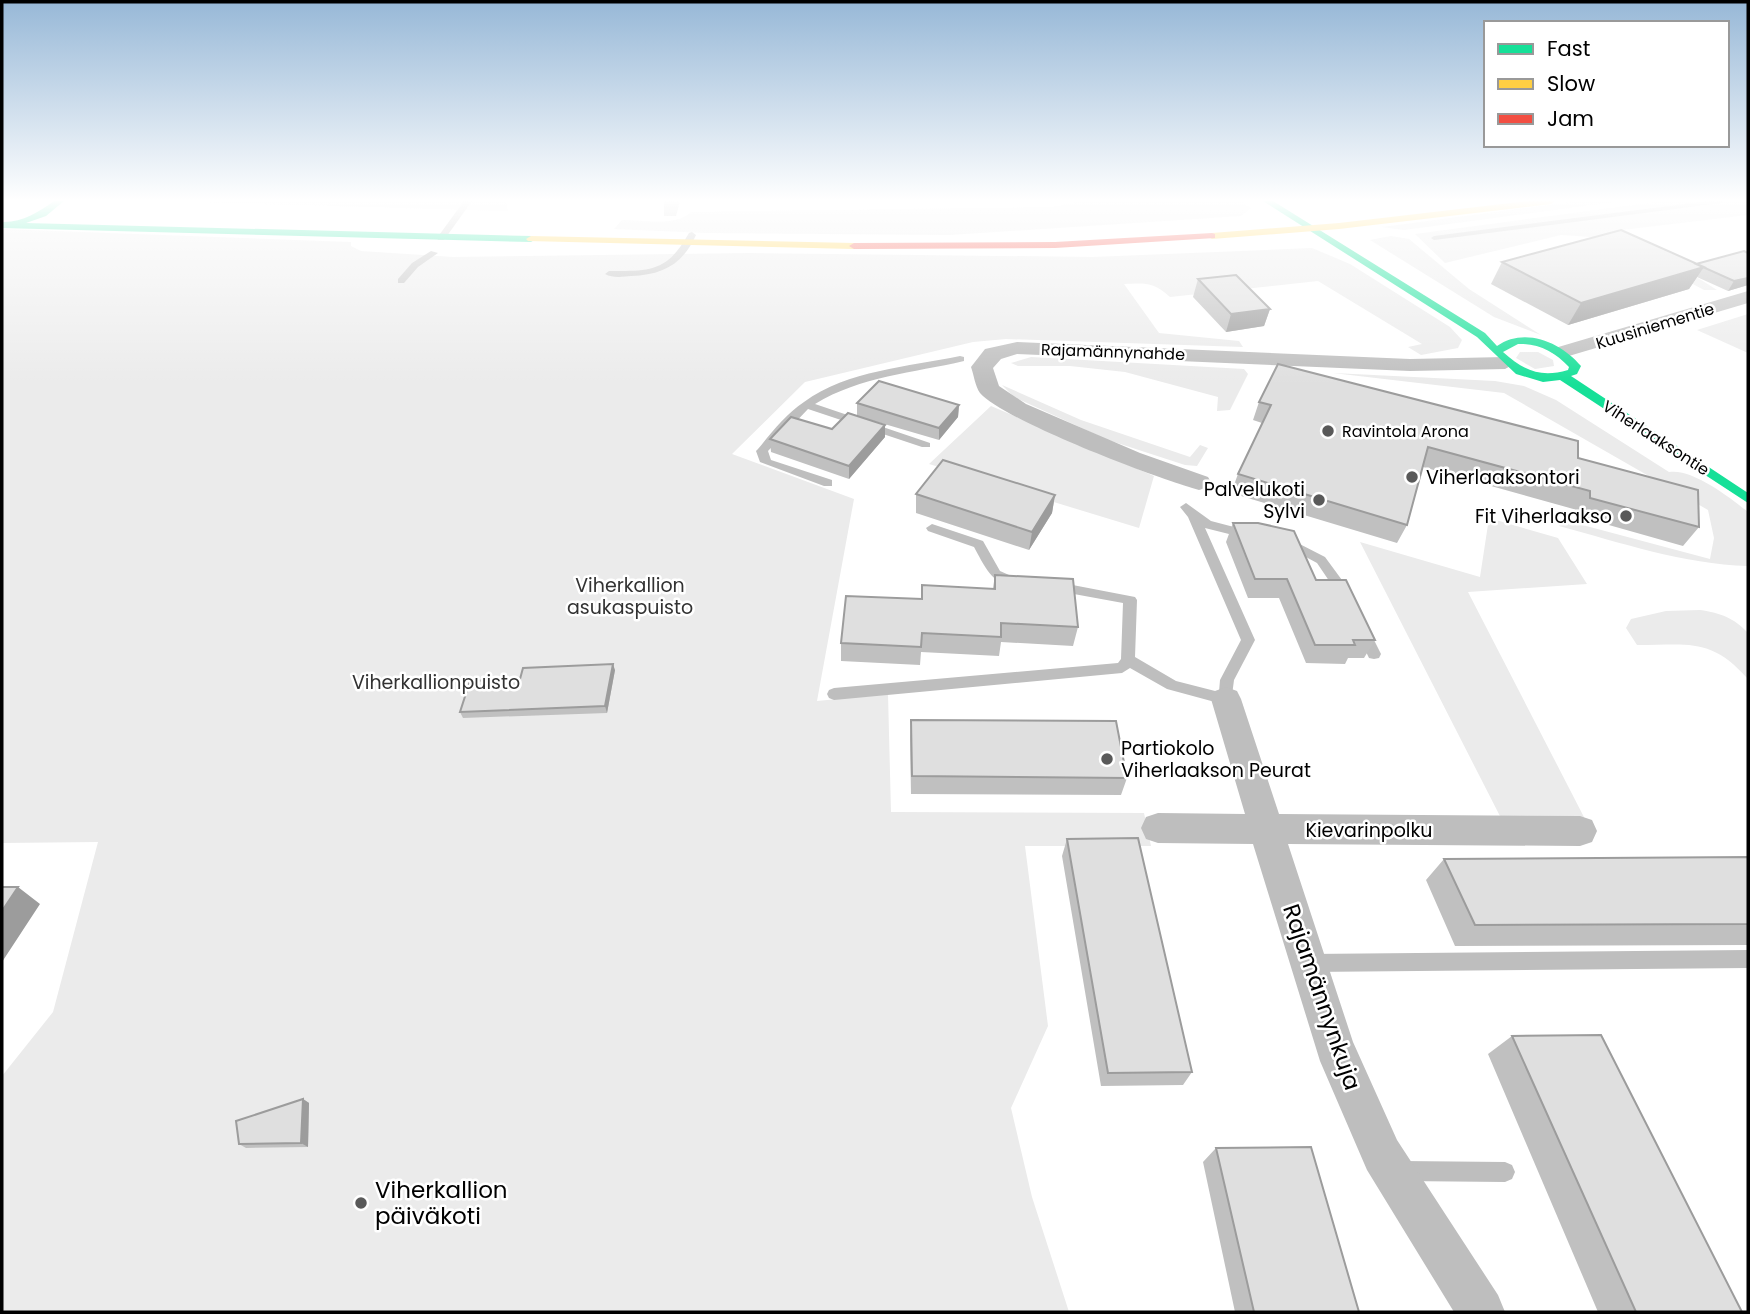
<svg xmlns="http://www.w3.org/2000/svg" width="1750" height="1314" font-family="Poppins,sans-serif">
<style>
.green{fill:#ebebeb}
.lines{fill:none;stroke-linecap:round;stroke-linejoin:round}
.stream{fill:#bebebe;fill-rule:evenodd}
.lane{fill:#bebebe;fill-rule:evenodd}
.street{fill:#bebebe;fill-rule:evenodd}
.fast{fill:#16e098;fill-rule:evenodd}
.slow{fill:#ffcf43;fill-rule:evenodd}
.jam{fill:#f24e42;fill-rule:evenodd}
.wall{fill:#c0c0c0}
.shaded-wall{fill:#9c9c9c}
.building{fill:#dfdfdf;stroke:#9c9c9c;stroke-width:2}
.poi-dot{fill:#595959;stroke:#fff;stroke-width:2.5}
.labels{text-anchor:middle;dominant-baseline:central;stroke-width:5;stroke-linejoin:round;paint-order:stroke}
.far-street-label{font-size:16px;fill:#000;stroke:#fff}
.far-poi-label{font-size:16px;fill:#000;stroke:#fff;text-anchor:start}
.poi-label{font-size:19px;fill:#000;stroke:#fff;text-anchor:start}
.park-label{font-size:19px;fill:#323232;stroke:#fff}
.street-label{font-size:19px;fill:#000;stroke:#fff}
.near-street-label{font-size:23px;fill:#000;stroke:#fff}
.near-poi-label{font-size:23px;fill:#000;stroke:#fff;text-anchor:start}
</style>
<rect width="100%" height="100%" fill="#fff"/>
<path class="green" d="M163 201H506L508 211Z
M1080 201H1240L1251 208 1241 216 950 235 707 233 614 229 622 220C642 220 676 227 691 212L1052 207Z
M1579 201H1622L1404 230 1382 227Z
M1663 201H1748V215L1622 230 1717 290H1704L1607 238 1561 235 1445 263 1415 234Z
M2 229 351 242V246L361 251 453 257 750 253 1093 257 1312 248 1350 264 1450 327 1462 340 1458 348 1421 355 1408 347 1422 344 1318 281 1170 297C1154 282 1145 283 1124 284L1159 333 1239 341 1243 347 1006 339 973 342 805 382 732 454 854 499 817 701 888 694 891 812 1144 813 1151 846H1025L1048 1026 1011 1108 1032 1197 1069 1312H2V1076L53 1012 98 842 2 843Z
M1391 236 1409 239 1469 289 1541 335 1494 317 1370 240Z
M1748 314V353L1697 330Z
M1520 352H1538L1553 360 1554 366 1535 369 1516 358Z
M1031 357 1244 369 1248 374 1230 410 1217 411 1218 397 1125 372 1070 366H1018L1011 363Z
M1333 373 1495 381 1524 386 1556 400 1669 472C1692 468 1731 498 1748 512V566C1683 564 1622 543 1559 526L1560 519 1710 559 1714 538 1708 510 1504 393Z
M1002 385 1081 420 1190 457 1200 445 1208 448 1197 466 1185 465 1108 440 1014 397Z
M991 406 1154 476 1139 528 929 464Z
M1489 518 1558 538 1587 584 1468 592 1586 821 1503 822 1360 542 1480 577Z
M1700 610C1721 613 1734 618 1748 633V679C1711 637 1689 645 1637 645L1626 628 1631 619 1666 611Z"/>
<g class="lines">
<path class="stream" d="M1708 201H1724L1721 203 1434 240 1431 238 1434 236Z"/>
<path class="lane" d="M464 201H472L444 240H438L437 238Z
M692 232 696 235C683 264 663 275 631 276 622 277 612 278 605 274L609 271C651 271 667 272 689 233Z
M431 251 438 253 418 267 404 283H398V279L412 263Z
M960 356 964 357V361C913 373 861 376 815 404L930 443V447H922L808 409 768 451 771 460 832 480V486H824L760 462 756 451 758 449C772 432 786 414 804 402 848 370 908 367 960 356Z
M1186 503 1211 521 1253 532 1255 535 1249 539 1205 528 1255 640 1234 680 1231 703 1226 705 1167 689 1130 668 1122 673 834 700 829 698 827 694 829 690 834 688 1118 663 1121 659 1123 603 1052 590 1050 587 1057 582 1135 597 1137 600 1135 657 1176 681 1219 692 1220 680 1241 640 1188 517 1180 507Z
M932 524 983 541 1000 571 1020 580 1022 583 1020 586C994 590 984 565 974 547L928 531 926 528Z
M1286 537 1325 557 1350 591 1352 594 1350 597H1340L1317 563 1282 544 1280 541Z
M1363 626 1368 628 1381 654 1379 658 1374 659 1369 658 1356 631Z
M1748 950V968L1309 972 1303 969 1300 963 1303 957 1309 954Z
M1401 1161 1505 1162 1512 1165 1515 1172 1512 1179 1505 1182 1401 1181 1394 1178 1391 1171 1394 1164Z"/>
<path class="street" d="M664 201H680L676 216H664Z
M1748 291V303L1562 358 1551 352 1555 348Z
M1017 342 1410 359 1505 357 1516 363 1505 369 1410 371 1017 354 1001 359 993 368 999 386 1026 404 1140 453 1208 477 1211 482 1208 487 1199 490C1158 479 1005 421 980 393 975 386 974 375 971 367L985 349Z
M1226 687 1237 691 1241 699 1279 814 1580 816 1592 820 1597 831 1592 842 1580 846 1288 844 1353 1042 1397 1140 1498 1295 1505 1312H1454L1367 1170 1320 1061 1253 844 1158 843 1146 839 1141 828 1146 817 1158 813 1245 814 1211 699 1215 691Z"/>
<path class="fast" d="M54 201H64L46 216 26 223 531 236 536 239 531 242 2 228V222C21 223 39 212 54 201Z
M1263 201H1273L1485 333 1497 346C1525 326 1562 343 1581 366L1577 374 1571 376 1748 493V503L1560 380 1543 382 1516 374 1477 337ZM1518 344C1538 343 1555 352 1569 367L1568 370C1541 378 1524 371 1503 352Z"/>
<path class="slow" d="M1528 201H1555L1551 204 1339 229 1212 239 1207 236 1212 233 1339 223Z
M531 236 854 243 859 246 854 249 528 241 526 239Z"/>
<path class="jam" d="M1212 233 1215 234V238L1055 248 854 249 849 246 854 243 1055 242Z"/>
</g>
<path class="wall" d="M1748 253V285L1728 291 1697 277 1689 289 1568 325 1491 284 1502 262 1696 264Z
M1198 279 1270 309 1264 326 1226 332 1193 297Z
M1259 402 1578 458 1699 527 1683 546 1577 516V510L1423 467 1407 525 1397 543 1231 493 1238 474 1262 423 1253 420Z
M857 403 959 405 958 417 939 440 857 416Z
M885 425V437L849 479 771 452 770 439Z
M916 494 1055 495 1052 513 1029 550 916 513Z
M1233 523 1316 580 1375 640 1364 658H1348L1345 664 1306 663 1279 598H1248L1226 542Z
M995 575 1078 627 1073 646 1001 642 999 656 921 652 920 665 841 661V643L922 599 993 588Z
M615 670 607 713 463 718 460 712 520 679Z
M911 720 1127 778 1121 795 911 794 910 738Z
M1067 839 1192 1072 1183 1085 1101 1086 1062 856Z
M1748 857V945L1455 946 1426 880 1444 859Z
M1512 1036 1742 1312H1598L1488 1054Z
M303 1099 309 1103 308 1147 246 1148 239 1144Z
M1216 1148 1359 1312H1235L1203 1162Z"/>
<path class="shaded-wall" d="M1704 267 1689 289 1568 325 1581 303Z
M1748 278V285L1728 291 1734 281Z
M1270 309 1264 326 1226 332 1231 314Z
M959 405 958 417 939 440V428Z
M885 425V437L849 479V466Z
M1055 495 1052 513 1029 550 1032 532Z
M613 664 615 670 607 713 605 706Z
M18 887 40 904 2 962V911Z
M303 1099 309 1103 308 1147 301 1143Z"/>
<path class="building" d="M1621 230 1704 267 1581 303 1502 262Z
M1744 251 1748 253V278L1734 281 1696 264Z
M1236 275 1270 309 1231 314 1198 279Z
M1278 364 1578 441V458L1698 490 1699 527 1590 498V491L1428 447 1407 525 1238 474 1271 405 1259 402Z
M879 381 959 405 939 428 857 403Z
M848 413 885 425 849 466 770 439 791 417 832 429Z
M943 460 1055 495 1032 532 916 494Z
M1233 523H1258L1294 531 1316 580H1346L1375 640H1353L1355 645H1315L1287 579H1255Z
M995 575 1073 579 1078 627 1001 623V637L922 633 921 647 841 643 846 596 922 599V585L995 589Z
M613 664 605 706 460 712 470 681 520 679 523 668Z
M911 720 1116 721 1127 778 912 776Z
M1138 838 1192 1072 1108 1073 1067 839Z
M1748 857V924L1475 925 1444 859Z
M2 887H18L2 911Z
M1601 1035 1742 1312H1636L1512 1036Z
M303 1099 301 1143 239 1144 236 1121Z
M1311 1147 1359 1312H1254L1216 1148Z"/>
<linearGradient id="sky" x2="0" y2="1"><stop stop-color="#97b8d7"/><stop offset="0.52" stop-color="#fff"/><stop offset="1" stop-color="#fff" stop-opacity="0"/></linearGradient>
<rect width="1750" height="385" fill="url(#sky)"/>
<g class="poi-dot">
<circle cx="1328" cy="431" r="7"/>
<circle cx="1412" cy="477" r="7"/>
<circle cx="1319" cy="500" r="7"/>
<circle cx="1626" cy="516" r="7"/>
<circle cx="1107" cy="759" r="7"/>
<circle cx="361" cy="1203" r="7"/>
</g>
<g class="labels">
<g class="far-street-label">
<text transform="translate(1655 326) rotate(-17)">Kuusiniementie</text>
<text transform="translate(1113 352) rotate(2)">Rajamännynahde</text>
<text transform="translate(1656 438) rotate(33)">Viherlaaksontie</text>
</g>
<g class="far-poi-label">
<text x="1342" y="431">Ravintola Arona</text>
</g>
<g class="poi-label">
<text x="1426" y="477">Viherlaaksontori</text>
<text x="1305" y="489" text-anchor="end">Palvelukoti<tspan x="1305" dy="22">Sylvi</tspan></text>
<text x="1612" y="516" text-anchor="end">Fit Viherlaakso</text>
<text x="1121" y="748">Partiokolo<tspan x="1121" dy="22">Viherlaakson Peurat</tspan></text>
</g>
<g class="park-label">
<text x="630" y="585">Viherkallion<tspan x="630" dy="22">asukaspuisto</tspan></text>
<text x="436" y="682">Viherkallionpuisto</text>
</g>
<g class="street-label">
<text x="1369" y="830">Kievarinpolku</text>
</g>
<g class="near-street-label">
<text transform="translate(1322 997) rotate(71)">Rajamännynkuja</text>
</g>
<g class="near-poi-label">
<text x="375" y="1190">Viherkallion<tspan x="375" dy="26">päiväkoti</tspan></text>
</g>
</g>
<rect width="1750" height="1314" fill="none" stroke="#000000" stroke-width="7"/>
<rect x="1484" y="21" width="245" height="126" fill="#ffffff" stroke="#999999" stroke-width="2"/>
<rect x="1498" y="44" width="35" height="10" fill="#16e098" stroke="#999999" stroke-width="2"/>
<text x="1547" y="56" font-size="21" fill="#000000">Fast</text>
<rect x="1498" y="79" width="35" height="10" fill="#ffcf43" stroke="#999999" stroke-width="2"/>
<text x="1547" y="91" font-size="21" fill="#000000">Slow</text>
<rect x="1498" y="114" width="35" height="10" fill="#f24e42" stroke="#999999" stroke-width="2"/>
<text x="1547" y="126" font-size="21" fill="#000000">Jam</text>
</svg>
